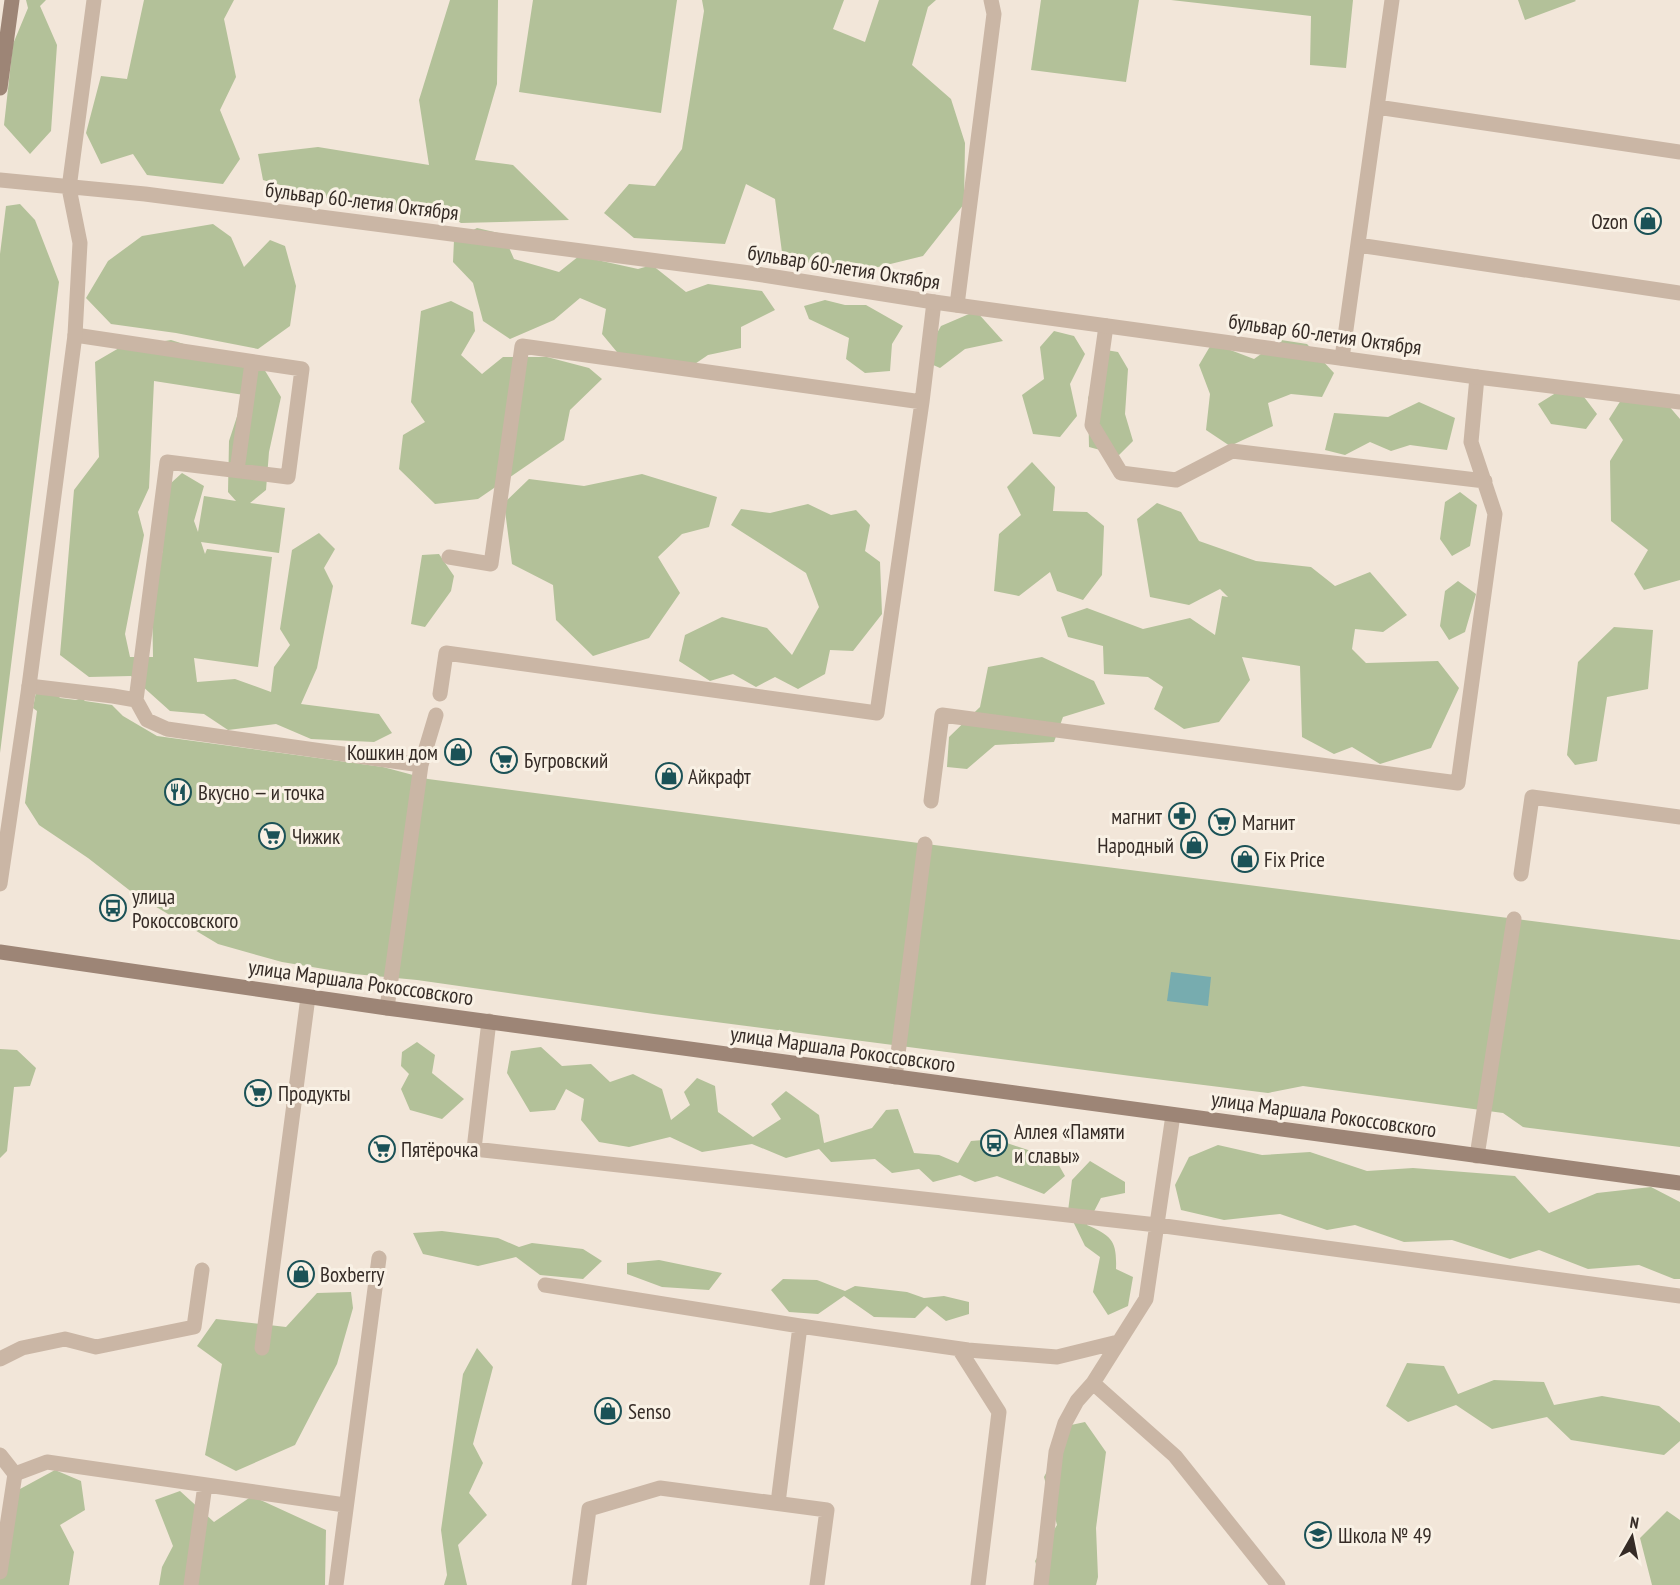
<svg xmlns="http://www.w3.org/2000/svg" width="1680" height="1585" font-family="'PT Sans Narrow',sans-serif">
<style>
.green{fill:#b3c199;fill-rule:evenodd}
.water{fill:#77acaf}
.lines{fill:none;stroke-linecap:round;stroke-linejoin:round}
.lane{stroke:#cab6a5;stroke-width:15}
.street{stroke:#cab6a5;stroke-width:15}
.secondary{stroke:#9d8576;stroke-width:15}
.labels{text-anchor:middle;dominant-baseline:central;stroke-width:6;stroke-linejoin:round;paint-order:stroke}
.street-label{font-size:21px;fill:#352b26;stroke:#f9f1e5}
.poi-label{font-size:21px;fill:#352b26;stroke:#f9f1e5;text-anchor:start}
</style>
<rect width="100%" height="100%" fill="#f2e6d9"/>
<path class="green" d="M26 0H46L40 6 57 45 51 131 30 154 4 125 13 44 28 8Z
M144 0H234L224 19 236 77 220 110 240 159 223 184 147 175 133 154 101 164 86 133 101 76 127 79Z
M450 0H498L497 84 475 160 513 165 569 220 461 223 433 205 378 213 263 180 258 154 318 147 429 165 419 100Z
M533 0H677L661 113 519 92Z
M702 0H844L833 29 865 42 879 0H936L928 7 912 65 951 99 965 143 964 204 923 256 870 269 783 260 775 199 746 184 725 244 634 238 604 213 629 184 655 186 682 149 704 11Z
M1041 0H1139L1126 82 1031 70Z
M1171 0H1353L1346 68 1310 65 1311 16Z
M1518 0H1575L1576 1 1525 20Z
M20 204 35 220 59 282 0 753V254L6 206Z
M213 224 231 237 244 267 270 240 285 246 296 286 290 326 258 349 176 333 111 324 86 298 108 261 142 236Z
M477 228 503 234 514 259 559 272 579 256 638 269 652 265 686 292 708 284 762 291 775 310 741 327V348L708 355 683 372 631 369 602 334 606 309 580 298 554 320 510 339 483 321 473 283 453 262 454 240Z
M825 300 845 305H866L903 326 892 344 890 371 865 373 846 359 849 338 809 319 804 306Z
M451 301 473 312 475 331 461 355 482 374 503 357H547L589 368 602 379 570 410 564 440 478 499 435 504 399 469 403 435 425 422 411 402 421 311Z
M976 311 1003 341 965 349 940 368 922 360 941 326Z
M1054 331 1074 336 1085 354 1070 384 1077 416 1060 437 1033 434 1022 395 1044 379 1040 347Z
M171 340 264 369 281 397 269 452 266 490 250 503 285 508 279 553 201 542 205 554 207 549 272 557 258 667 194 658 197 682 235 679 271 692 274 667 290 645 280 629 292 550 319 533 335 549 324 568 333 586 317 668 301 704 379 714 392 733 374 742 311 739 276 724 228 730 204 714 170 711 131 676 89 677 60 655 74 490 99 457 95 362 119 348ZM154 381 244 395 229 441 228 492 236 501 204 496 198 532 194 521 204 486 182 473 160 493 163 549 152 597 153 657H130L125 634 144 535 138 512 149 488Z
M1281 340 1307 344 1334 373 1322 397 1291 394 1268 403 1273 426 1230 446 1206 430 1210 394 1199 365 1212 343 1254 359Z
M1106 350 1118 352 1128 369 1125 414 1133 441 1119 455 1089 447 1088 398Z
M1559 391 1581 393 1597 414 1586 429 1551 424 1538 404Z
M1621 400 1668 405 1680 419V580L1644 590 1634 574 1648 550 1611 521 1610 461 1623 440 1609 419Z
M1419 402 1455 418 1447 450 1410 445 1391 451 1370 442 1345 455 1325 450 1334 413 1388 417Z
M1032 462 1055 487 1053 511 1087 512 1104 526 1102 575 1083 600 1057 591 1050 572 1019 596 994 591 999 534 1021 515 1007 487Z
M642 474 717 497 709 527 682 534 658 557 680 593 649 638 593 656 556 620 553 585 512 564 504 503 529 479 584 486Z
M1460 492 1477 505 1470 546 1452 556 1440 539 1445 502Z
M1157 503 1181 512 1199 541 1256 561 1311 567 1335 586 1370 572 1407 615 1383 632 1355 629 1352 649 1366 663 1438 661 1459 688 1431 748 1380 764 1352 747 1334 754 1302 737 1300 666 1242 657 1250 680 1219 722 1184 729 1154 709 1163 687 1148 677 1104 674 1103 646 1068 637 1061 617 1087 608 1143 629 1190 618 1215 635 1222 596 1228 597 1220 589 1189 605 1150 597 1137 519Z
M808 504 831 515 856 510 870 525 865 551 880 562 882 614 853 651 830 650 825 674 798 689 775 677 756 687 733 674 710 681 679 661 685 635 722 617 767 628 792 655 819 607 806 573 731 525 741 509 770 513Z
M439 554 454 576 451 591 425 627 411 624 422 555Z
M1458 581 1476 594 1465 632 1449 640 1440 626 1445 591Z
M1614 627 1653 630 1648 689 1607 697 1597 761 1575 765 1567 755 1578 662Z
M1042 657 1094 681 1105 704 1063 717 1054 742 995 745 967 769 947 767 949 737 980 707 988 667Z
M36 692H55L60 698 76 700 82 698 85 701 112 705 123 716 157 736 383 767 428 779 911 842 1680 940V1147L1523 1127 1503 1113 1303 1086 1268 1093 1131 1076 654 1014 417 980 354 974 282 962 218 944 133 893 88 858 39 825 25 803 37 711 33 708Z
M417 1042 435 1055 432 1073 464 1099 442 1119 410 1110 401 1089 409 1074 401 1066 402 1052Z
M541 1047 562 1066 591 1064 610 1082 633 1074 662 1089 671 1120 690 1105 684 1092 697 1078 715 1086 718 1112 753 1137 781 1119 771 1104 786 1091 819 1115 824 1143 872 1128 886 1110 898 1109 914 1153 939 1155 958 1163 971 1141 995 1139 1034 1152 1053 1155 1065 1176 1044 1194 997 1176 975 1182 960 1175 933 1182 919 1169 892 1173 875 1159 831 1162 819 1149 786 1158 752 1144 702 1152 670 1137 629 1147 599 1142 581 1120 584 1099 566 1089 555 1110 530 1112 507 1073 511 1051Z
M0 1049 17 1050 36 1068 30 1086 14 1087 7 1151 0 1158Z
M1218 1145 1262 1155 1310 1152 1367 1171 1413 1168 1515 1176 1549 1213 1597 1193 1651 1187 1680 1202V1279H1674L1639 1265 1588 1269 1539 1250 1510 1259 1452 1240 1404 1242 1355 1225 1327 1230 1280 1214 1224 1220 1181 1210 1175 1185 1189 1157Z
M1090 1161 1125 1182V1193L1101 1198 1087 1225C1112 1236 1117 1241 1116 1269L1133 1277 1128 1306 1108 1315 1093 1292 1100 1257 1085 1246 1068 1211 1072 1180Z
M442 1231 498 1238 519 1247 532 1243 583 1249 602 1261 583 1279 540 1275 516 1257 478 1266 423 1254 413 1233Z
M659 1260 722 1273 709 1290 662 1287 627 1274V1263Z
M783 1279 817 1280 845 1291 855 1286 907 1292 924 1298 944 1296 969 1302V1314L946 1321 927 1306 915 1318 874 1317 844 1296 818 1314 789 1312 771 1290Z
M351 1292 353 1308 337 1364 295 1445 236 1471 205 1455 222 1364 197 1346 216 1319 286 1327 317 1293Z
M477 1348 493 1367 473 1444 483 1463 469 1493 487 1515 458 1545 467 1585H444L447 1575 441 1530 463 1374Z
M1407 1363 1444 1366 1458 1394 1494 1380 1544 1382 1554 1405 1602 1396 1659 1406 1680 1423V1441L1664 1455 1571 1440 1547 1417 1492 1429 1456 1405 1408 1422 1386 1406Z
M1085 1422 1106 1452 1096 1528 1098 1577 1096 1585H1043L1035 1561 1057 1525 1044 1477 1071 1425Z
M55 1470 81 1481 85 1510 60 1525 74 1552 69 1585H0V1529L20 1489Z
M180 1491 214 1522 252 1496 326 1530 325 1585H159L162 1567 173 1546 155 1500Z
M1667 1511 1680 1520V1585H1652L1640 1538Z"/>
<path class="water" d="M1171 972 1211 977 1208 1006 1167 1001Z"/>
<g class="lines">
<path class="lane" d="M1377 107 1680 152
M69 188 94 0
M1358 245 1680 293
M957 305 994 14 991 0
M1106 326 1092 425 1121 473 1176 480 1232 451 1485 481
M75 335 302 369 288 477 167 462 136 700
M1342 358 1392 0
M237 470 252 363
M449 557 491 564 522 346 922 402
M29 686 113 696 136 700 147 720 167 729 421 765 387 1008
M440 694 446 653 877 713 922 402 934 302
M421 765 436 715
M931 801 942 715 1458 783 1495 514 1471 442 1477 377
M1521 874 1532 797 1680 817
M489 1021 474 1149 1157 1225 1680 1296
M895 1077 925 844
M1477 1156 1514 919
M545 1285 800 1326 968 1350 1057 1357 1118 1342
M262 1348 308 997
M959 1349 999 1412 978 1585
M0 1359 22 1348 65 1339 96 1347 194 1327 202 1270
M1093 1383 1175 1456 1278 1585
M15 1474 47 1462 345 1505
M778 1503 800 1326
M191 1585 205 1485
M336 1585 379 1258
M579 1585 589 1509 660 1488 827 1510 817 1585
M1041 1585 1056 1452 1065 1423 1077 1401 1093 1383 1146 1299 1173 1115"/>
<path class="street" d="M0 180 145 194 750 273 934 302 1477 377 1680 402
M0 884 29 686 75 335 80 243 69 188
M0 1455 15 1474 0 1572"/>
<path class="secondary" d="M0 88 12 0
M0 952 387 1008 1680 1183"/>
</g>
<defs>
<symbol id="shop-ring" viewBox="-11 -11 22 22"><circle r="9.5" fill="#f9f1e5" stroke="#1b5257" stroke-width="1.5"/><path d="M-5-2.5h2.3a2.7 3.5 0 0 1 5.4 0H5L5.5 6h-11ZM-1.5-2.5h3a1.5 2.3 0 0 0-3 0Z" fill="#1b5257"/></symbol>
<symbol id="supermarket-ring" viewBox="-11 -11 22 22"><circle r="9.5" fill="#f9f1e5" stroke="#1b5257" stroke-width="1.5"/><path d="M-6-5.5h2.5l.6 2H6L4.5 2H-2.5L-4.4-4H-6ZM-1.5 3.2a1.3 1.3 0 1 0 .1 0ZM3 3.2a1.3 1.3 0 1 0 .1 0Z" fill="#1b5257"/></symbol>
<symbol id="restaurant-ring" viewBox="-11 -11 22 22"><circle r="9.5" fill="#f9f1e5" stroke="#1b5257" stroke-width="1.5"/><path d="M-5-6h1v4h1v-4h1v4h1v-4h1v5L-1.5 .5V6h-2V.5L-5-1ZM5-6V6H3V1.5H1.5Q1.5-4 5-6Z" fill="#1b5257"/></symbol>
<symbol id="pharmacy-ring" viewBox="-11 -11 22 22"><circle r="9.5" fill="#f9f1e5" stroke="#1b5257" stroke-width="1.5"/><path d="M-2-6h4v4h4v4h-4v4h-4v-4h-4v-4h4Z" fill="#1b5257"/></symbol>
<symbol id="bus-ring" viewBox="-11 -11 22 22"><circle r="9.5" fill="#f9f1e5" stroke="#1b5257" stroke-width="1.5"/><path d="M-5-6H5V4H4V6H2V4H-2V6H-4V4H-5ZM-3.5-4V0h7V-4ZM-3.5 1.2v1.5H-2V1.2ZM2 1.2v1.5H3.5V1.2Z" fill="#1b5257"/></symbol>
<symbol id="school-ring" viewBox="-11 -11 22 22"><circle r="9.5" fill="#f9f1e5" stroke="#1b5257" stroke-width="1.5"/><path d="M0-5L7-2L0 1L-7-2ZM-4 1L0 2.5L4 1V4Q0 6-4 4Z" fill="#1b5257"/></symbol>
</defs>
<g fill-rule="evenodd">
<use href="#shop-ring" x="1633" y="206" width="30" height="30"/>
<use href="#shop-ring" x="443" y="737" width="30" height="30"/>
<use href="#supermarket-ring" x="489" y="745" width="30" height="30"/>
<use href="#shop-ring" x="654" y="761" width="30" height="30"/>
<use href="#restaurant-ring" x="163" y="777" width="30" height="30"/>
<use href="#pharmacy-ring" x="1167" y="801" width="30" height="30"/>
<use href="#supermarket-ring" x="1207" y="807" width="30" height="30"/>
<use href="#supermarket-ring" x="257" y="821" width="30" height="30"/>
<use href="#shop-ring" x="1179" y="830" width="30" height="30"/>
<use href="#shop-ring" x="1230" y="844" width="30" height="30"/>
<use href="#bus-ring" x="98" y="893" width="30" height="30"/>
<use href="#supermarket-ring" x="243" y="1078" width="30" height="30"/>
<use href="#bus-ring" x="979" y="1128" width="30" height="30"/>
<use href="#supermarket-ring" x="367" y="1134" width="30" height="30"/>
<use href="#shop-ring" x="286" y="1259" width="30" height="30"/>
<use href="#shop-ring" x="593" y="1396" width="30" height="30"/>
<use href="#school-ring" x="1303" y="1520" width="30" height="30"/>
</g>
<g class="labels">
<g class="street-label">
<text transform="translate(362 201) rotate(7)">бульвар 60-летия Октября</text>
<text transform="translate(844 267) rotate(9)">бульвар 60-летия Октября</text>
<text transform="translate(1325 334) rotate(8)">бульвар 60-летия Октября</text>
<text transform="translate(361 982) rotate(8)">улица Маршала Рокоссовского</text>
<text transform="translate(843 1049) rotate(8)">улица Маршала Рокоссовского</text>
<text transform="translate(1324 1114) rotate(8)">улица Маршала Рокоссовского</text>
</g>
<g class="poi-label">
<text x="1628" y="221" text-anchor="end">Ozon</text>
<text x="438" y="752" text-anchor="end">Кошкин дом</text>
<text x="524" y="760">Бугровский</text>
<text x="688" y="776">Айкрафт</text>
<text x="198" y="792">Вкусно — и точка</text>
<text x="1162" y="816" text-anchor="end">магнит</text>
<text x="1242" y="822">Магнит</text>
<text x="292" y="836">Чижик</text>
<text x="1174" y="845" text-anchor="end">Народный</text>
<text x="1264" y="859">Fix Price</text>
<text x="132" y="896">улица<tspan x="132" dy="24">Рокоссовского</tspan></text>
<text x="278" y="1093">Продукты</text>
<text x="1014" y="1131">Аллея «Памяти<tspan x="1014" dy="24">и славы»</tspan></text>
<text x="401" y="1149">Пятёрочка</text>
<text x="320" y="1274">Boxberry</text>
<text x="628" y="1411">Senso</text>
<text x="1338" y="1535">Школа № 49</text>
</g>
</g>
<g transform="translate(1632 1537) rotate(9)" stroke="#f9f1e5" stroke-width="4.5" paint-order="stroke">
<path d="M0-4.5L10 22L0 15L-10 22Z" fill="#352b26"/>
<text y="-9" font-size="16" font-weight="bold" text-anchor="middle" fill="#352b26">N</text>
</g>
</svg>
